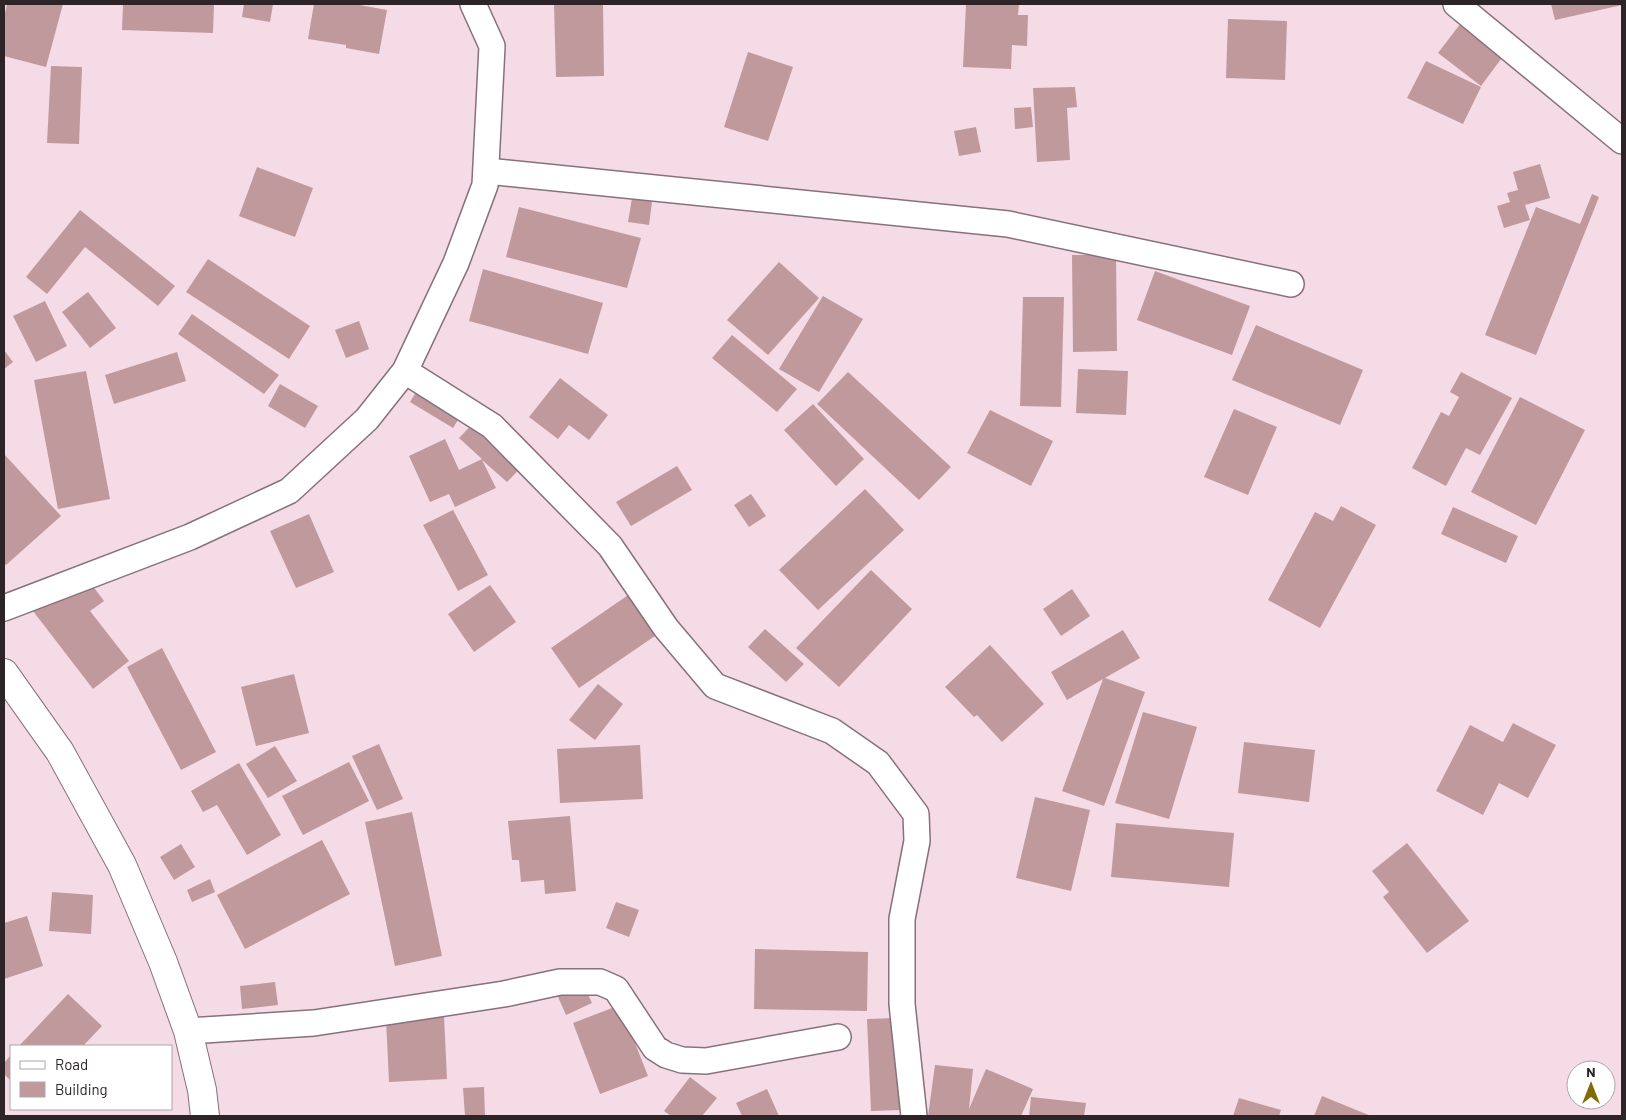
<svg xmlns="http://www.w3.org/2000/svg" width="1626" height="1120" font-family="Barlow,sans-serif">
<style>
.building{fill:#c0999d}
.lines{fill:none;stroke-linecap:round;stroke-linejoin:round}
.street-casing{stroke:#87717b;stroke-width:28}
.secondary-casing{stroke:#87717b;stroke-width:30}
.street{stroke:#fff;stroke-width:25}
.secondary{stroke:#fff;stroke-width:28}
</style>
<rect width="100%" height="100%" fill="#f4dbe6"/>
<path class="building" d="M7 4H63L46 67 4 56V18Z
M123 4H214L213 33 122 30Z
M244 4H273L270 22 242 17Z
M314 4H354L387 10 379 54 346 48V45L308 39Z
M554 4H603L604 76 556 77Z
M966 4H1019L1018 15H1028L1027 46 1012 45 1011 69 963 67Z
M1551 4H1622V5L1555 20Z
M1228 19 1287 21 1285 80 1226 78Z
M1464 19 1507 51 1481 86 1438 53Z
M748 52 793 67 768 141 724 127Z
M1426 61 1481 87 1463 124 1407 98Z
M51 66 82 67 79 144 47 143Z
M1075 87 1077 107 1067 108 1070 160 1037 162 1033 88Z
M1031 107 1033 127 1015 129 1014 108Z
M976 127 981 152 959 156 954 131Z
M1540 164 1550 198 1525 205 1530 220 1504 228 1497 206 1510 202 1507 193 1518 190 1513 172Z
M257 167 313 188 295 237 239 216Z
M633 192 653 194 649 225 628 222Z
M1592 194 1599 197 1536 355 1485 335 1536 207 1580 224Z
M519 207 641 238 627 288 506 257Z
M80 210 175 286 158 306 85 247 47 294 26 277Z
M1072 255H1116L1117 351 1073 352Z
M208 259 310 326 289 359 186 292Z
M779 262 819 298 768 355 727 320Z
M483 269 603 303 588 354 469 321Z
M1155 271 1250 306 1232 355 1137 320Z
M88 292 116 328 90 348 62 312Z
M823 296 863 319 819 392 779 369Z
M1023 297H1064L1061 407 1020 406Z
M45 301 67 346 36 362 13 316Z
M192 314 279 375 264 394 178 334Z
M359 321 369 349 346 358 335 330Z
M1256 325 1363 370 1340 425 1232 380Z
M732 335 797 389 777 412 712 358Z
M4 350 13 362 4 369Z
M177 352 186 381 114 404 105 375Z
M1078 369 1128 371 1126 415 1076 413Z
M86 371 110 499 58 509 34 380Z
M848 372 951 467 919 500 817 404Z
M1461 372 1512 398 1480 455 1466 448 1446 486 1412 468 1441 412 1449 416 1459 397 1450 392Z
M428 373 471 399 453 428 410 402Z
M560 378 608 415 589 440 569 425 558 439 529 417Z
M280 384 318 406 305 428 268 406Z
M1520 397 1585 430 1536 525 1471 492Z
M813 404 864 459 836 486 784 430Z
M1234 409 1277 427 1248 495 1204 477Z
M486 410 534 454 507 482 482 460 496 488 455 507 449 494 430 502 409 456 445 439 459 470 482 459 459 438Z
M990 410 1053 441 1031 486 967 453Z
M4 454 61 516 6 565 4 563Z
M677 466 692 490 631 526 616 502Z
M865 489 904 530 818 610 779 570Z
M751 494 766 516 749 527 734 505Z
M1341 506 1376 525 1320 628 1268 600 1315 512 1333 521Z
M1453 507 1518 536 1506 563 1441 534Z
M453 510 488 575 458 591 423 525Z
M309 514 334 572 296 588 270 531Z
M871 570 912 609 839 687 796 648Z
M83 573 104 601 90 611 129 661 93 689 33 611Z
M490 585 516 622 474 652 448 614Z
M640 587 668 627 579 688 551 648Z
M1072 589 1090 616 1061 636 1043 609Z
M765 629 804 664 786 682 748 647Z
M1123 630 1140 658 1105 678 1145 692 1104 806 1062 791 1103 679 1067 700 1051 672Z
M990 645 1044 704 1002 742 977 715 974 717 945 687Z
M162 648 216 752 181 770 127 667Z
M294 674 309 733 256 746 241 687Z
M598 684 623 704 595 740 569 720Z
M1143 712 1197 727 1169 819 1115 803Z
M1513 723 1556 745 1528 798 1499 783 1483 815 1436 791 1470 725 1503 742Z
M1244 742 1315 750 1309 802 1238 793Z
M379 744 403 799 377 810 352 756Z
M640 745 643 799 560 803 557 749Z
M275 746 297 781 268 798 246 764Z
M349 762 369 801 303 835 282 796Z
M239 763 281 835 247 855 217 805 203 812 191 791Z
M1035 797 1090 810 1071 891 1016 878Z
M412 812 442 956 395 966 365 822Z
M570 816 576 891 545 894 544 880 521 882 519 860H512L508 821Z
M1116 823 1234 833 1229 887 1111 877Z
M322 840 350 894 245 949 217 895Z
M1407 843 1469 921 1427 953 1383 897 1389 892 1372 871Z
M181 844 195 867 174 880 160 857Z
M210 879 215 892 192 902 187 890Z
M52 892 93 895 91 934 49 931Z
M616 902 639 910 629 937 606 928Z
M27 916 43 966 4 979V923Z
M755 949 868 952 867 1011 754 1009Z
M581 979 592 1003 566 1015 555 990Z
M275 982 278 1005 242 1009 240 986Z
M68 994 102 1026 83 1046H19Z
M620 1005 648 1076 600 1094 573 1023Z
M444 1016 447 1079 389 1082 386 1019Z
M897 1018 901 1110 871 1111 867 1019Z
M11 1055V1081L4 1074V1063Z
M935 1065 973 1069 969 1109 986 1069 1033 1089 1021 1116H928Z
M690 1077 717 1098 702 1116H671L664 1111Z
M484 1087 485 1116H465L463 1088Z
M767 1089 779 1116H742L736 1103Z
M1322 1096 1371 1116H1314Z
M1031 1097 1086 1103 1084 1116H1029Z
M1239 1098 1281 1110 1279 1116H1233Z"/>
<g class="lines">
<defs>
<path id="street" d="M1456 4 1622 141
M487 171 1008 224 1291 284
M405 371 492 426 610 546 666 628 715 686 832 731 878 763 916 814 917 841 902 919V1004L914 1116
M4 608 190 537 289 491 367 419 405 371 456 263 485 185 492 46 473 4
M188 1031 314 1023 504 994 560 982H600L616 989 655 1048 666 1055 682 1060 706 1061 838 1037"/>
<path id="secondary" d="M4 673 60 752 122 865 163 962 188 1031 202 1090 205 1116"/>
</defs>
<use href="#street" class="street-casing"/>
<use href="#secondary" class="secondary-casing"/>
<use href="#street" class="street"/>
<use href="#secondary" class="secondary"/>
</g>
<rect width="1626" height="1120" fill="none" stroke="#2d2428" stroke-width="10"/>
<rect x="10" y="1045" width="162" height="65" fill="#ffffff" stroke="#aba7a9"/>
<rect x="20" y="1061" width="25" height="8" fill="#ffffff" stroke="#aba7a9"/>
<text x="55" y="1070" font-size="15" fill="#2d2428">Road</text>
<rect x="20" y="1082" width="25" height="15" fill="#c0999d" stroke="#aba7a9"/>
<text x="55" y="1095" font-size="15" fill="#2d2428">Building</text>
<g transform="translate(1591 1085)"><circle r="24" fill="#ffffff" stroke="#aba7a9"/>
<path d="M0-4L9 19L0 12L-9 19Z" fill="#816b04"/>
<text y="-8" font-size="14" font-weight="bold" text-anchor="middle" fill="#2d2428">N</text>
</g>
</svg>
